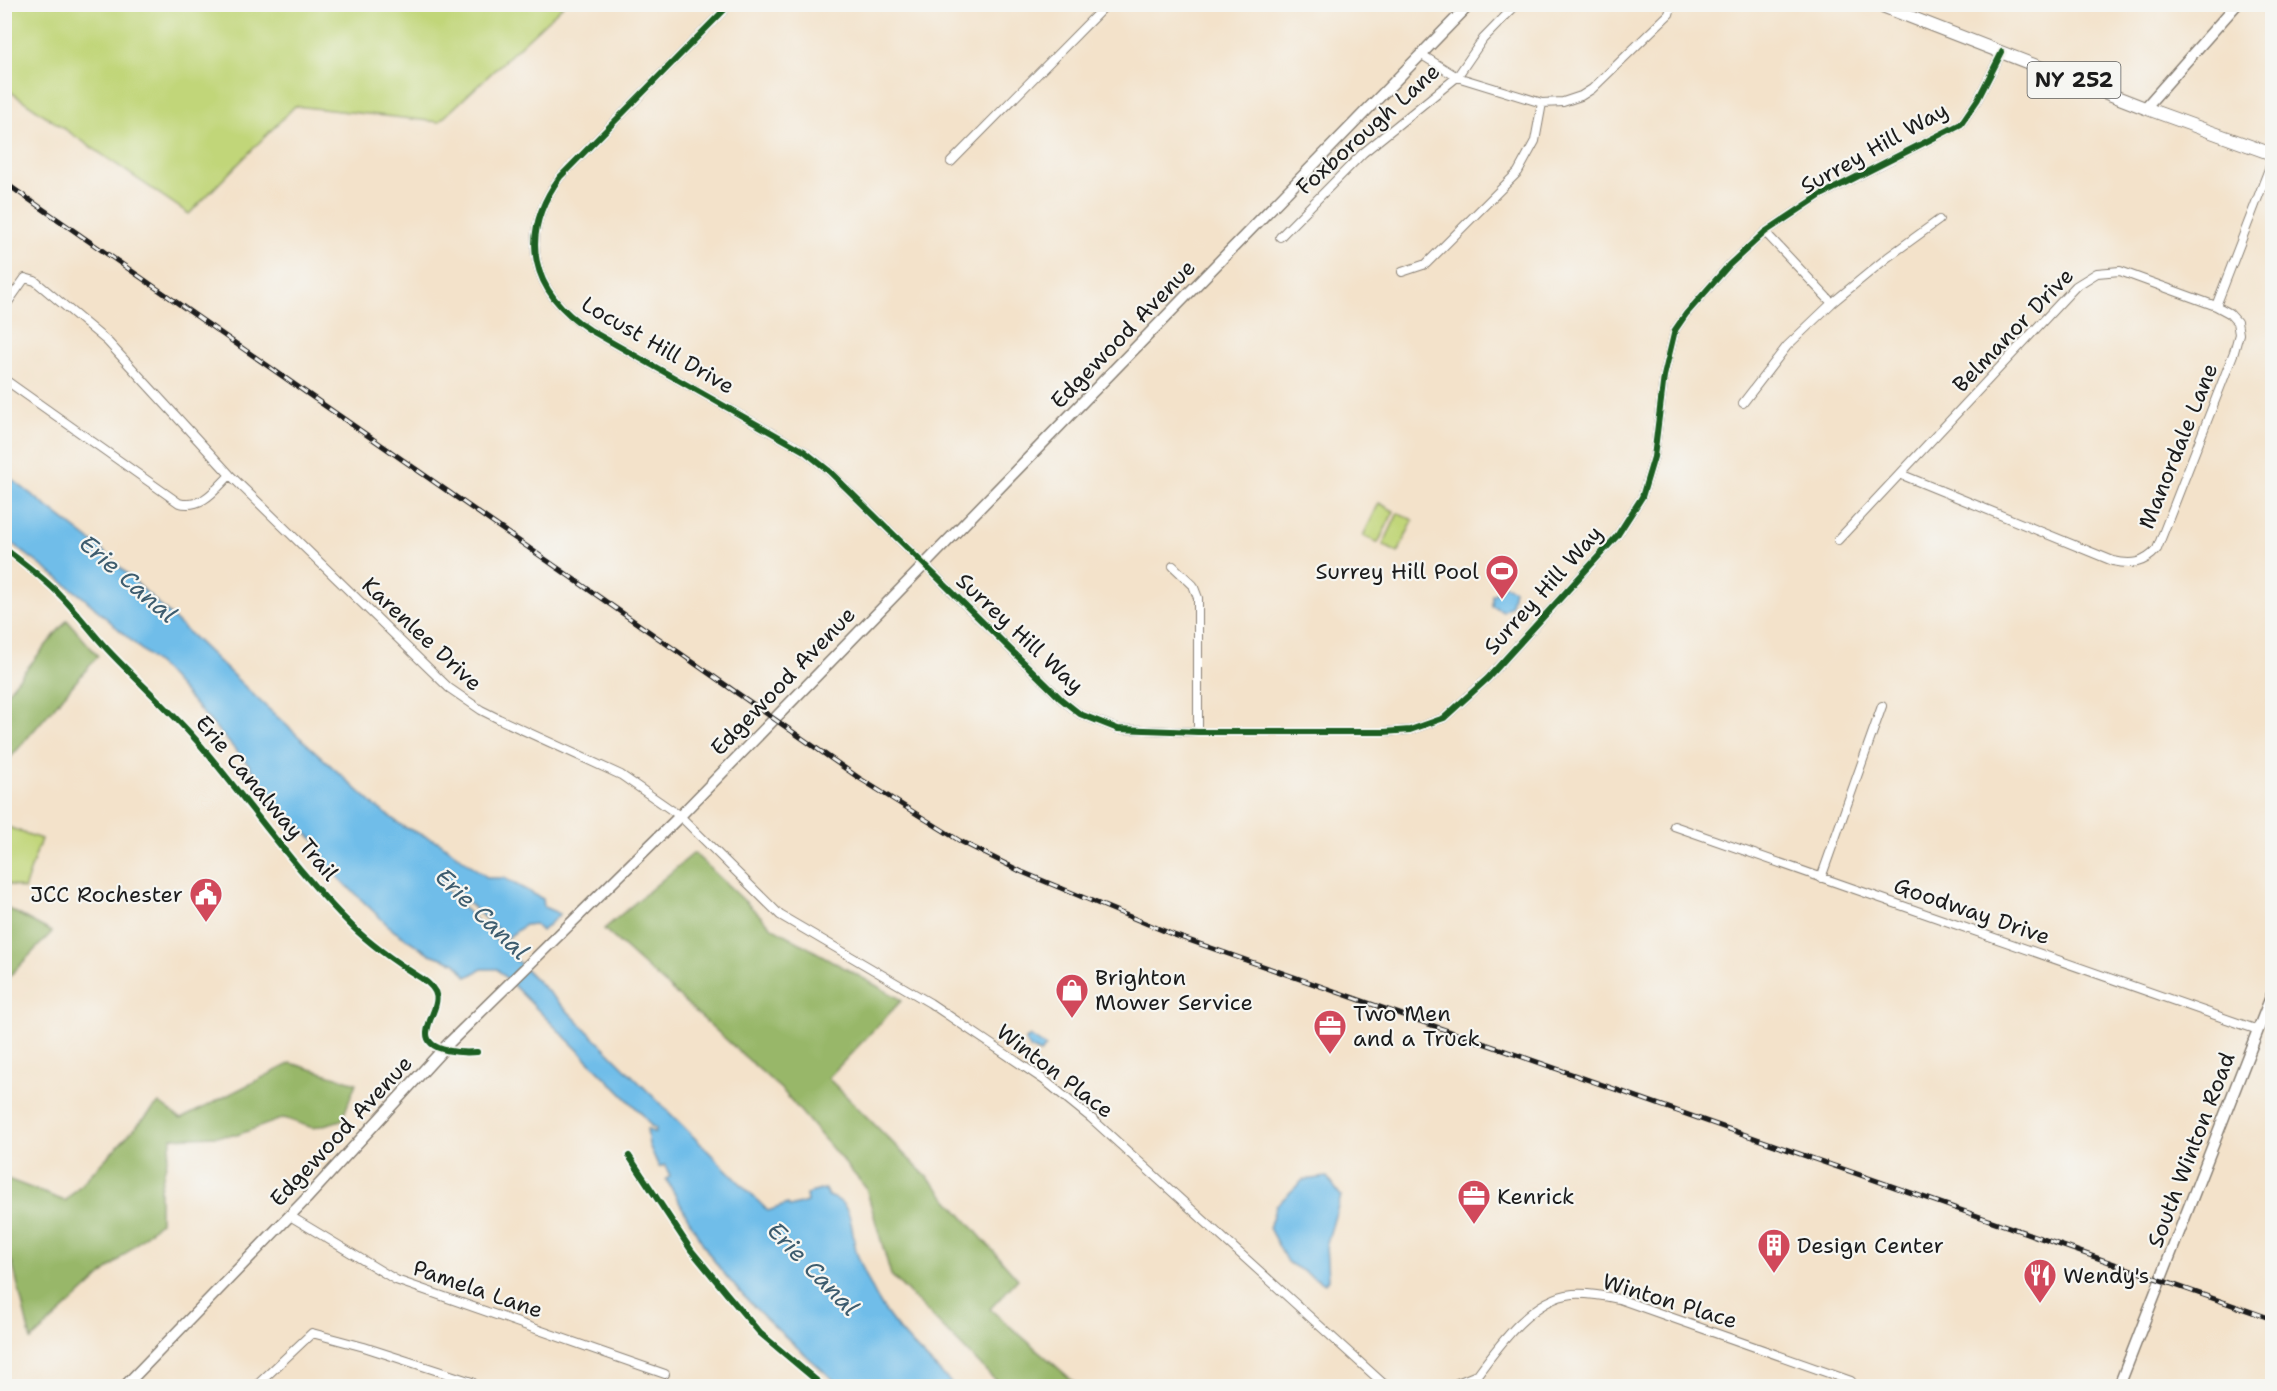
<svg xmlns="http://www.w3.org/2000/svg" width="2277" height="1391" font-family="'Shantell Sans',sans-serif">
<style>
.green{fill:#c1d679;stroke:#6e794a;stroke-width:1.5}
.forest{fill:#98b769;stroke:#5a6a42;stroke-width:1.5}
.water{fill:#6fbde9;stroke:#466c82;stroke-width:1.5}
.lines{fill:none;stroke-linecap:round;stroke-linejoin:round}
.street-casing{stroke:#887f73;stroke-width:10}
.secondary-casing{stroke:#887f73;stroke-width:13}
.primary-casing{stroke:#887f73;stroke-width:14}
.street{stroke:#fff;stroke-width:8}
.secondary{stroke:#fff;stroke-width:10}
.primary{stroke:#fff;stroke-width:12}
.rail-casing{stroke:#1c1c1c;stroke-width:5}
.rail{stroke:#f6f6f2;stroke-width:3;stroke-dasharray:9;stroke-linecap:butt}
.cycleway-casing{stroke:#f6f6f2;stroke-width:10}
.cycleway{stroke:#1b5e20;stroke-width:6}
.labels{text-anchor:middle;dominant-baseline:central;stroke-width:4.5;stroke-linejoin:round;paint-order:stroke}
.shield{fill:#f6f6f2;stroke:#5d5d5c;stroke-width:1.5}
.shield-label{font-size:21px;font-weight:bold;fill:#1c1c1c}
.street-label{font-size:22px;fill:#1c1c1c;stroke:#f6f6f2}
.poi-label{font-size:22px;fill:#1c1c1c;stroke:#f6f6f2;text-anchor:start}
.water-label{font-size:24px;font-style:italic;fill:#3d5c6e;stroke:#f6f6f2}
</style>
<rect width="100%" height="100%" fill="#f6f6f2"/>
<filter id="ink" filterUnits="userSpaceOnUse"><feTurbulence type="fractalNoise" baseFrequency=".0167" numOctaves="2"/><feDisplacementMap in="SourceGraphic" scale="12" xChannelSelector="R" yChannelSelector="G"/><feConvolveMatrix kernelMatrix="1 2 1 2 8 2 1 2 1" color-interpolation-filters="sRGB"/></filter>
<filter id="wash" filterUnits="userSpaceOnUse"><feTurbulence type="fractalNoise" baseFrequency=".008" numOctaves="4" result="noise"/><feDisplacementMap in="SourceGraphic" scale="24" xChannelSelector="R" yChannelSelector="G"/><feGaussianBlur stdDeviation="1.35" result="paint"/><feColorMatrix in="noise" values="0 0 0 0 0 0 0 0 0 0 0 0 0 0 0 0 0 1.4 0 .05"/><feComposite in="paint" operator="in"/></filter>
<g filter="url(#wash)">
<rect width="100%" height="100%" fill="#f3e2ca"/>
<path class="green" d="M4 5 5 4 564 5 439 122 295 106 189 214 5 88Z
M1379 503 1394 511 1378 543 1363 536Z
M1398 513 1413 520 1398 553 1383 545Z
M5 826 41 839 24 889 5 883Z"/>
<path class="forest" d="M67 620 98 656 5 764V695Z
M694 853 773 928 902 1000 828 1078 936 1186 1018 1279 990 1309 1079 1386H1001L891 1275 866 1188 783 1091 604 929Z
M5 907 52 932 5 981Z
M291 1063 356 1083 342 1120 313 1128 284 1118 237 1135 172 1138 160 1189V1222L31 1340 12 1261 5 1256V1178L65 1201 159 1103 181 1119Z"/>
<path class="water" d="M4 473 100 548 261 702 374 805 404 827 439 842 488 878H504L543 899 544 907 560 914 542 931 535 924 525 925 507 938 446 883 440 881 441 885 768 1211 788 1204 790 1207 807 1202 806 1194 825 1189 828 1196C856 1202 850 1233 857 1254 864 1272 872 1291 883 1308 901 1336 931 1363 954 1386H840C796 1345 745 1305 710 1255 694 1231 681 1204 666 1179L670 1176 665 1165 659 1167 649 1145 647 1129 655 1133 656 1128 651 1126 644 1116 497 969H482L467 977 456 963 430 954 394 931 321 861 319 844 274 807 249 765 165 671 84 598 5 538Z
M1502 584 1514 590 1511 606 1503 611 1492 606V595L1495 594Z
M1030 1036 1046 1047 1040 1053 1031 1049 1025 1041Z
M1327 1177 1341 1196 1326 1246 1328 1279 1325 1284 1287 1262 1269 1228 1276 1206 1303 1180Z"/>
</g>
<g filter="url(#ink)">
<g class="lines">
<defs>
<path id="street" d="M730 4 560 177C518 235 530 292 590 330L804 451 828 470 1061 699 1080 714 1118 729 1198 732H1384L1410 730 1444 718 1488 678 1617 536 1642 497 1654 457 1664 376 1675 330 1686 314 1729 265 1765 232 1821 195 1961 124 1978 99 2002 52
M1422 55 1457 77 1542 103 1563 102 1581 96 1592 89 1669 14 1672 4
M951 162 1107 4
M1765 232 1832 303
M1280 237 1363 153 1457 77 1483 39 1517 4
M1402 272 1426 264 1518 172 1535 141 1542 103
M2216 306 2272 161
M4 308 25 278 35 281 108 342 230 475 449 688 481 710 499 719 621 775 680 816 780 915 930 1003 1044 1080 1091 1118 1386 1386
M4 379 179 503C202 509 215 490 230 475
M1743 403 1787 346 1832 303 1888 257 1939 220
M1838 540 2076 286 2097 273 2120 271 2216 306 2229 313 2237 322 2239 334 2234 352 2157 549C2144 564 2131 565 2113 561L1900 474
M1173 566 1193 585 1198 598V732
M1674 826 2258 1030
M1821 878 1882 706
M290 1216 396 1280 665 1374
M256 1386 312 1333 364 1347 472 1382 476 1386
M1450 1386 1477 1375
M1469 1386C1493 1354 1529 1298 1573 1294 1589 1293 1604 1296 1619 1299L1851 1381 1849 1386"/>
<path id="secondary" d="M2145 108 2237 4
M125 1386 306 1199 449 1043 680 816 1470 4
M2119 1386 2272 994"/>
<path id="primary" d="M1877 4 2145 108 2272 154"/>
</defs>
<use href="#street" class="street-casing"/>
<use href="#secondary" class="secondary-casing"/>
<use href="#primary" class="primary-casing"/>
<use href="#street" class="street"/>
<use href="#secondary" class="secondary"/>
<use href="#primary" class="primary"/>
<defs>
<path id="rail" d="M4 182 859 778 960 841 1022 872 1174 935 2272 1319"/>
</defs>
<use href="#rail" class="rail-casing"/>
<use href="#rail" class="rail"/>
<defs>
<path id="cycleway" d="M730 4 560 177C518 235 530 292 590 330L804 451 828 470 1061 699 1080 714 1118 729 1198 732H1384L1410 730 1444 718 1488 678 1617 536 1642 497 1654 457 1664 376 1675 330 1686 314 1729 265 1765 232 1821 195 1961 124 1978 99 2002 52
M4 548C23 563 44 578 60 595 77 612 91 632 108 650 137 681 169 709 197 741 249 802 294 869 352 926 372 946 397 963 421 978 451 997 429 1010 427 1033 426 1053 465 1053 477 1052
M629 1156 691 1250 727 1294 760 1333 823 1386"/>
</defs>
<use href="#cycleway" class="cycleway-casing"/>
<use href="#cycleway" class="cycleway"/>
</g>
</g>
<defs>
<symbol id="stadium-pin" viewBox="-11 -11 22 30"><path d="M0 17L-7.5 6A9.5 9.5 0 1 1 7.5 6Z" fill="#d1495b" stroke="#f6f6f2"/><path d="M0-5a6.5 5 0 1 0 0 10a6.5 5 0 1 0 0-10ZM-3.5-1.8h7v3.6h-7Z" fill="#fff"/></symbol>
<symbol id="civic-pin" viewBox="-11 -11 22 30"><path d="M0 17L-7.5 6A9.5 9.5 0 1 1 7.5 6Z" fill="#d1495b" stroke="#f6f6f2"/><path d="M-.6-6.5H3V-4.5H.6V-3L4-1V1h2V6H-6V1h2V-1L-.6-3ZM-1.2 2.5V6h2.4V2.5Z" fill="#fff"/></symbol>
<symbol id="shop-pin" viewBox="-11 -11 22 30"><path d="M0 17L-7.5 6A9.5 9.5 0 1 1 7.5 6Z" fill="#d1495b" stroke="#f6f6f2"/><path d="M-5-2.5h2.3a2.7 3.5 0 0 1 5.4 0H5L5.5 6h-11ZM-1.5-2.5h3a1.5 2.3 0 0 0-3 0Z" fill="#fff"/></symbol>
<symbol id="office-pin" viewBox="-11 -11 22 30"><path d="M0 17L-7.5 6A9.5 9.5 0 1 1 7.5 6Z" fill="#d1495b" stroke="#f6f6f2"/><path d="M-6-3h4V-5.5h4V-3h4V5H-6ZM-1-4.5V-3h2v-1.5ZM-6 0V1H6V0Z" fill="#fff"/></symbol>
<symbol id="building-pin" viewBox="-11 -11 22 30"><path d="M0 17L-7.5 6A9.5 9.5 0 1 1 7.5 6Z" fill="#d1495b" stroke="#f6f6f2"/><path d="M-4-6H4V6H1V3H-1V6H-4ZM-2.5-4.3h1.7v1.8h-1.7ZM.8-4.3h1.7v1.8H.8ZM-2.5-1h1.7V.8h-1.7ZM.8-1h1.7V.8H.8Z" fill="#fff"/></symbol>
<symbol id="restaurant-pin" viewBox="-11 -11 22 30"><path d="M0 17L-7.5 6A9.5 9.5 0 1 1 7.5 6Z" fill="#d1495b" stroke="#f6f6f2"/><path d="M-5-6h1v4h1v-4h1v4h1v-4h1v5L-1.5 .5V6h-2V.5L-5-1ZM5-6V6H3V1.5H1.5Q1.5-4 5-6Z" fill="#fff"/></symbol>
</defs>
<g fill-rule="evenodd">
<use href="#stadium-pin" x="1483" y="552" width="38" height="52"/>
<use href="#civic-pin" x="187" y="875" width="38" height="52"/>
<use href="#shop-pin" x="1053" y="971" width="38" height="52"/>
<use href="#office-pin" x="1311" y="1007" width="38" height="52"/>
<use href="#office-pin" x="1455" y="1177" width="38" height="52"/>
<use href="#building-pin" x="1755" y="1226" width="38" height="52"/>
<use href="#restaurant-pin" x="2021" y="1256" width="38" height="52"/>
</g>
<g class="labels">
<rect class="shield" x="2027.5" y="62" width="93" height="36" rx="4.5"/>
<g class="shield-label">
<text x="2074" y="80">NY 252</text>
</g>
<g class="street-label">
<text transform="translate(1368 129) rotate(-42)">Foxborough Lane</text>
<text transform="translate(1874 148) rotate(-29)">Surrey Hill Way</text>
<text transform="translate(2013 330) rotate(-46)">Belmanor Drive</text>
<text transform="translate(1123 334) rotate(-46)">Edgewood Avenue</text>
<text transform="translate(658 345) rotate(30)">Locust Hill Drive</text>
<text transform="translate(2178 446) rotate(-68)">Manordale Lane</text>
<text transform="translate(1543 590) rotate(-48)">Surrey Hill Way</text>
<text transform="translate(1020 633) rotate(43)">Surrey Hill Way</text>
<text transform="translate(422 634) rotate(43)">Karenlee Drive</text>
<text transform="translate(783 681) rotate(-46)">Edgewood Avenue</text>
<text transform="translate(267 798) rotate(50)">Erie Canalway Trail</text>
<text transform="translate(1972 911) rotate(19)">Goodway Drive</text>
<text transform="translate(1055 1071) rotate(37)">Winton Place</text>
<text transform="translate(341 1131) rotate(-47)">Edgewood Avenue</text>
<text transform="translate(2191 1150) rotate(-69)">South Winton Road</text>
<text transform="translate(478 1289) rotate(19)">Pamela Lane</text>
<text transform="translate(1670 1301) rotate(17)">Winton Place</text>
</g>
<g class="poi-label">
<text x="1479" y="571" text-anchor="end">Surrey Hill Pool</text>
<text x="183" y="894" text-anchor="end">JCC Rochester</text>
<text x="1095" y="977">Brighton<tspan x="1095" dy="25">Mower Service</tspan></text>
<text x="1353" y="1013">Two Men<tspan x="1353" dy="25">and a Truck</tspan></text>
<text x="1497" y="1196">Kenrick</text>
<text x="1797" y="1245">Design Center</text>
<text x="2063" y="1275">Wendy's</text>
</g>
<g class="water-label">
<text transform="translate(128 579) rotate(41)">Erie Canal</text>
<text transform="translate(482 914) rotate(44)">Erie Canal</text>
<text transform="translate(813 1269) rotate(46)">Erie Canal</text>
</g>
</g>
<rect width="2277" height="1391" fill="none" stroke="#f6f6f2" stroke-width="24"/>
</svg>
